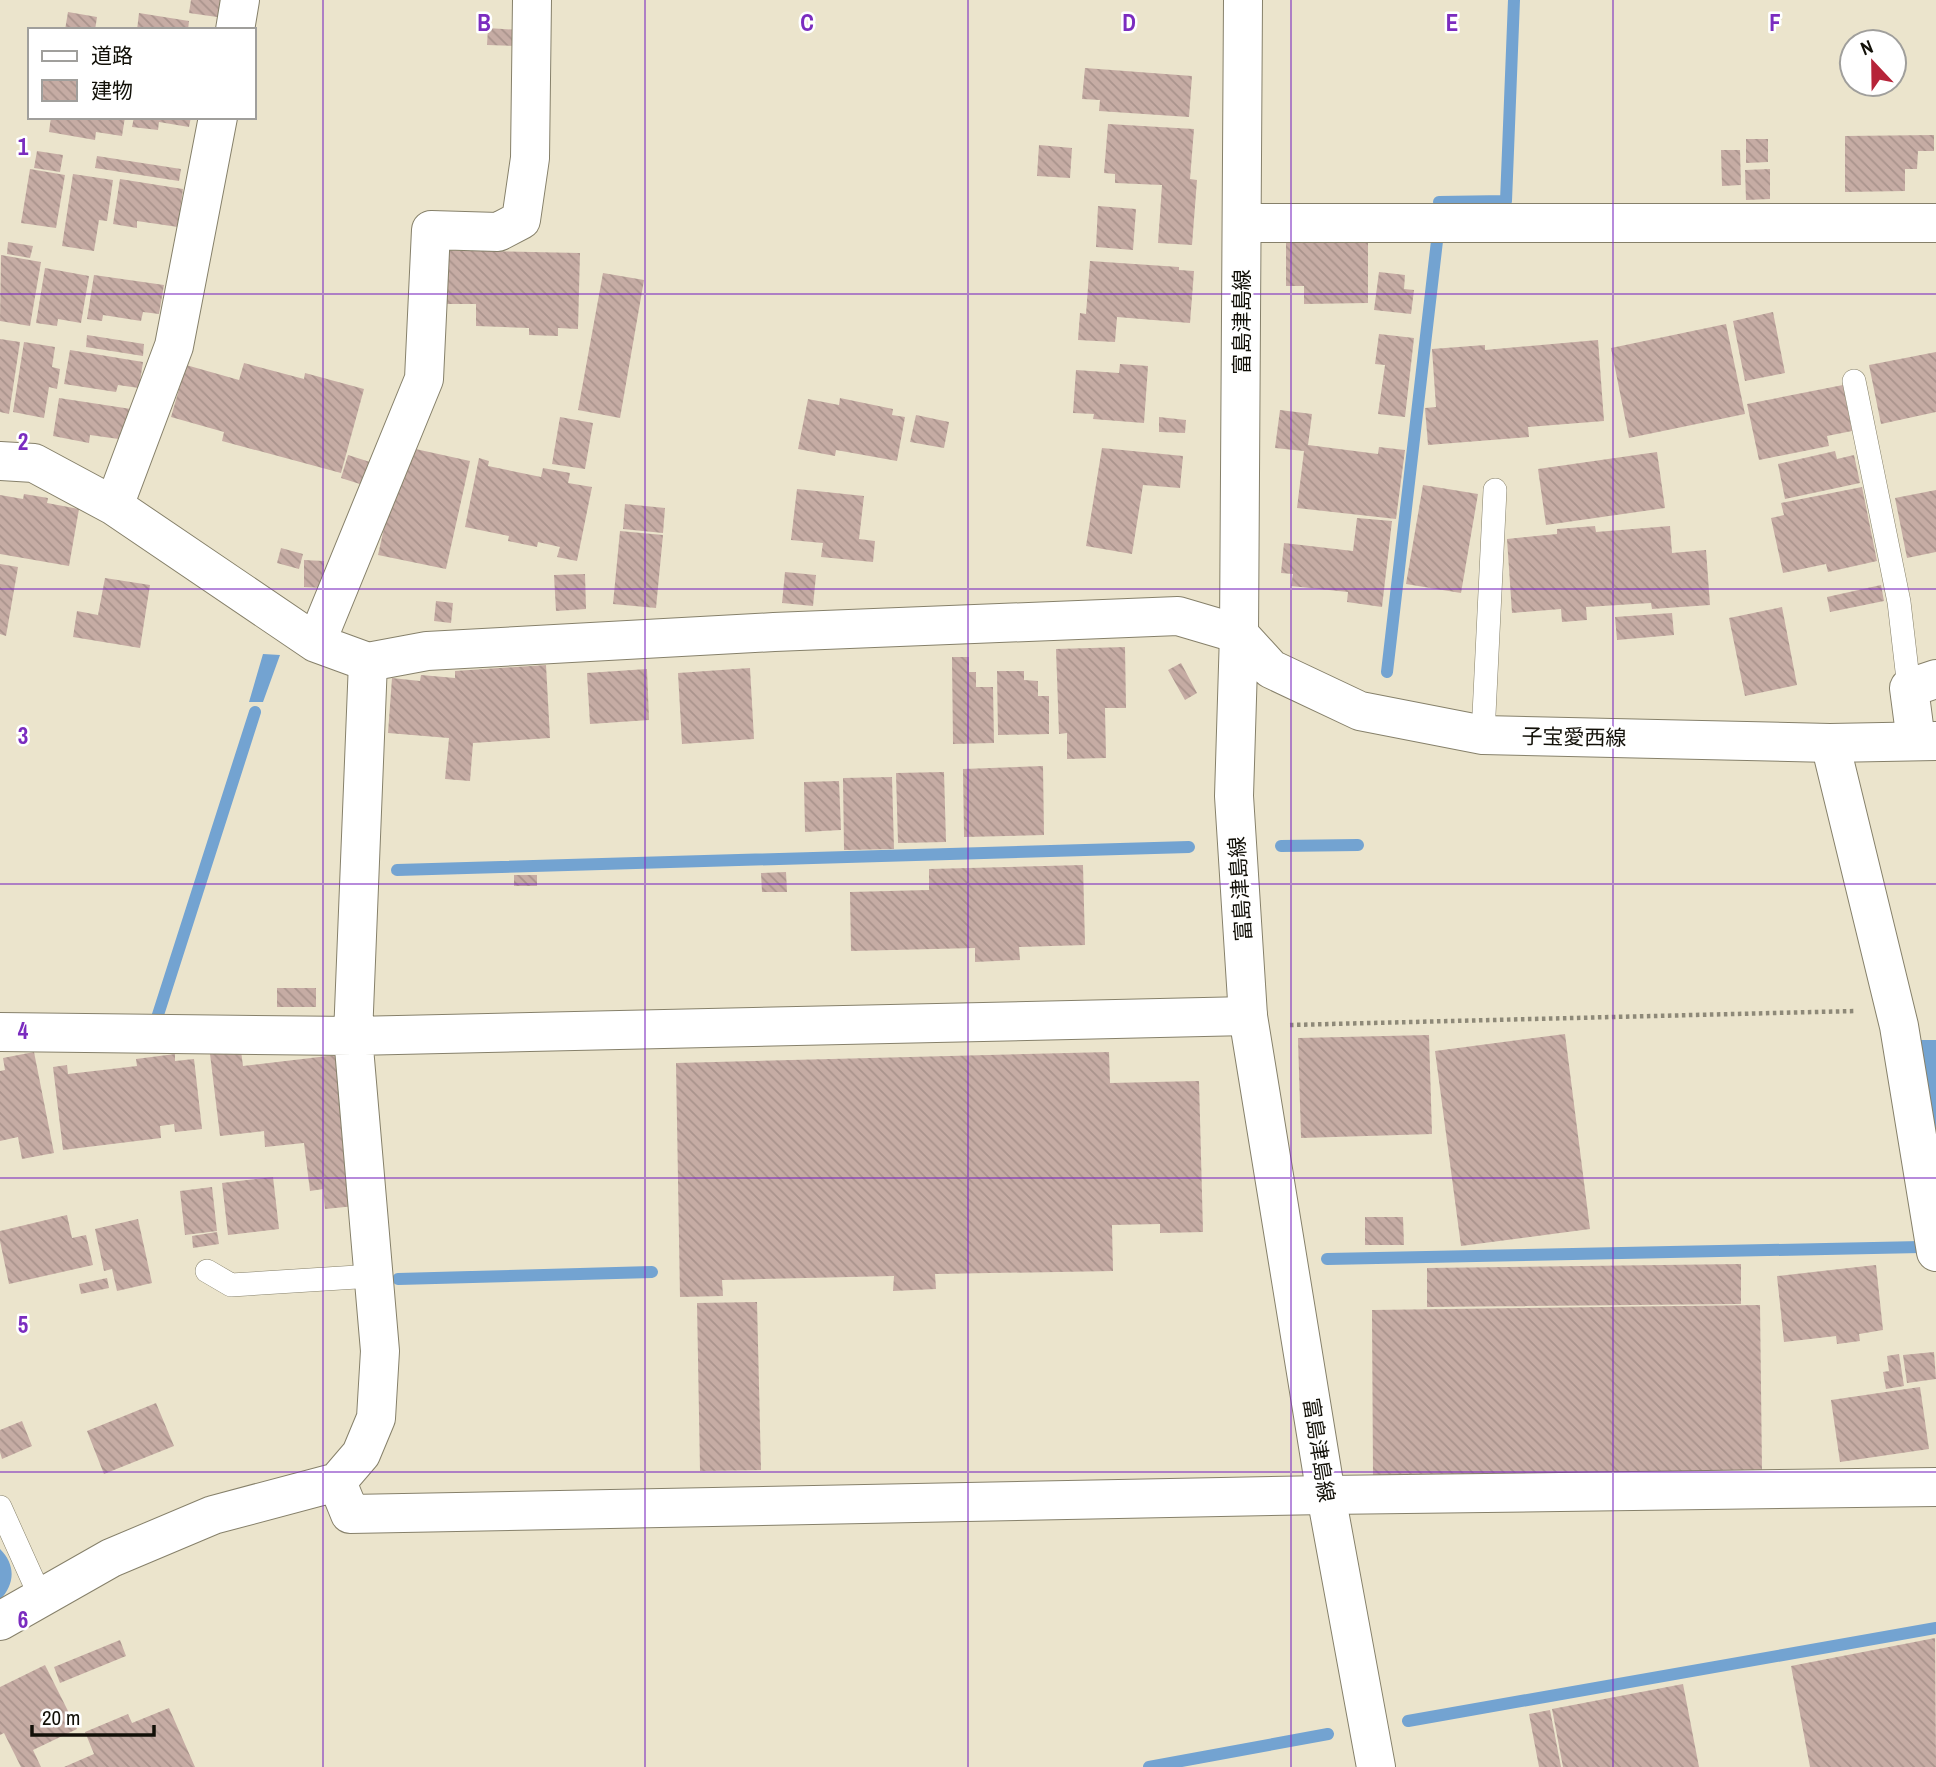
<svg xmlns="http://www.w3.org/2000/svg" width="1936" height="1767" font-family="'Archivo Narrow','Noto Sans JP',sans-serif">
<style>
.water{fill:#73a3d1}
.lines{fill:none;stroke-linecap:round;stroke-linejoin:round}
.stream{stroke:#73a3d1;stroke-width:12}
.building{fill:url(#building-back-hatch)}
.lane-casing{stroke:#86806a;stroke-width:24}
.street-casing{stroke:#86806a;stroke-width:40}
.secondary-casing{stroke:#86806a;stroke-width:40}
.path{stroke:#8e8978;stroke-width:4.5;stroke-dasharray:3.5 3.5;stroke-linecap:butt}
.lane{stroke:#fff;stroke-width:23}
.street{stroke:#fff;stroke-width:38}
.secondary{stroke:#fff;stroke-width:38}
.grid{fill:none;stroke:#7b2cbf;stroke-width:2;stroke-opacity:0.55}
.labels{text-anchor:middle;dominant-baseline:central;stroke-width:5;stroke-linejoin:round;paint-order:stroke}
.street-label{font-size:21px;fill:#121008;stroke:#fff}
.grid-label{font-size:23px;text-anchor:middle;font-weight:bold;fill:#7b2cbf;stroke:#fff;stroke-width:5;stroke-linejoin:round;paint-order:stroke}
</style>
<defs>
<pattern id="building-back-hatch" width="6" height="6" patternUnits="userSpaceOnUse" patternTransform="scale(1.75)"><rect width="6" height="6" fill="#c6aca4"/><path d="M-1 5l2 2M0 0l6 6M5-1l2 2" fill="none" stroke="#a9938c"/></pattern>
</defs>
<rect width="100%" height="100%" fill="#ebe4cc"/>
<path class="water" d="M263 654 280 655 263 702H249Z
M1911 1040H1936V1180Z
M0 1549C16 1565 15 1584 0 1600Z"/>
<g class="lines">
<path class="stream" d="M1439 202 1506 201 1514 0
M1387 672 1437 241
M1281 846 1358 845
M397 870 1189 847
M156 1021 255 712
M1327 1259 1921 1247
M398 1279 652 1272
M1408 1721 1936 1628
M1149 1767 1328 1734"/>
</g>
<path class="building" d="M191 0H227L224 18 189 13Z
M68 12 97 17 95 30H65Z
M139 13 189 21 188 30H137Z
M488 28 519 30 518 46 487 45Z
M1085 68 1192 76 1189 117 1099 111 1100 100 1082 99Z
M51 117H125L122 136 96 132 95 140 49 132Z
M134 117H191L189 127 159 122 158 130 132 127Z
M1108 124 1194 129 1190 179 1197 180 1192 245 1158 243 1162 185 1115 183V174L1104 173Z
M1934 135V151H1918L1917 169H1905V191L1845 192V136Z
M1746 139H1768V162L1746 163Z
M1039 145 1072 148 1070 178 1037 176Z
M1721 150H1740L1741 185 1722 186Z
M37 151 63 155 60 172 34 168Z
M97 156 181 169 179 181 95 168Z
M30 169 65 175 56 228 21 223Z
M1770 169V199L1746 200 1745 170Z
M73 174 113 180 107 221 99 220 94 251 62 246Z
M120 179 183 189 178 227 137 221V228L113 224Z
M1098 206 1136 209 1133 250 1096 247Z
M1368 238V303L1304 304V286H1286V240Z
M8 242 33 246 30 258 7 254Z
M441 250 580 253 578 329 558 328V336L529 335V328L476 326V304H440Z
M1 255 41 262 30 326 0 321Z
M1090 261 1179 267V270L1194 271 1190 323 1117 317 1115 342 1078 340 1080 313 1086 314Z
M45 268 89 276 81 323 58 319 57 326 36 323Z
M1379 272 1405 275 1404 289 1414 290 1411 314 1374 310Z
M603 273 644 280 620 418 578 410Z
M94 275 164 285 159 314 143 312 141 321 103 315 102 321 87 319Z
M1773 312 1785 373 1745 381 1733 321Z
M1726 324 1745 414 1629 438 1611 348Z
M1379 334 1414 338 1405 417 1378 414 1385 365 1375 364Z
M87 335 144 344 143 356 86 347Z
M0 339 20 342 9 414 0 412Z
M1598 340 1604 421 1528 427 1529 437 1428 445 1425 408 1436 407 1432 349 1485 345V350Z
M24 342 55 347 52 367 60 369 57 389 49 387 44 418 13 412Z
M70 350 143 362 139 388 118 385 116 392 64 384Z
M1936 352V412L1881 424 1869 365Z
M244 363 304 379 305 373 364 389 341 473 222 441 224 432 171 417 186 365 239 380Z
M1120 364 1148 366 1144 423 1093 419 1094 414 1073 413 1076 370 1119 373Z
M1843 385 1852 431 1827 436 1829 446 1759 460 1747 404Z
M59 398 131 409 126 440 90 435 89 443 53 436Z
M840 398 893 409 892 415 905 417 897 461 836 450 835 456 798 449 808 399 839 405Z
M1280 410 1312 414 1308 445 1378 454 1379 447 1405 450 1396 519 1297 508 1304 451 1275 448Z
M916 415 949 422 944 448 910 442Z
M560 417 593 423 585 469 552 464Z
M1159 417 1186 420 1185 433 1159 432Z
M411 448 470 461 446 569 378 555 395 479 404 481Z
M1102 448 1183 456 1180 488 1143 485 1132 554 1086 546Z
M1835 451 1837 459 1854 455 1860 483 1785 499 1778 464Z
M1657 452 1665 508 1546 525 1538 469Z
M348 455 370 462 363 485 341 478Z
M479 458 489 461 488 466 541 477 543 468 570 473 568 483 592 487 577 561 557 557 560 547 538 542 537 547 508 541 509 536 465 527Z
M1423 485 1478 494 1461 593 1406 584Z
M1862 487 1877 561 1828 572 1826 564 1783 573 1771 518 1784 515 1781 503Z
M797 489 864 496 859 539 875 541 873 562 821 557 823 543 791 540Z
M1936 490V552L1907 558 1895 498Z
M24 494 48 498 47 503 79 509 69 566 0 554V495L23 499Z
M625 504 665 508 663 533 623 529Z
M1357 518 1392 521 1382 607 1347 602 1348 592 1291 586 1293 574 1281 573 1284 543 1353 551Z
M1595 526 1596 532 1670 526 1672 553 1706 550 1710 605 1652 609 1651 603 1586 607 1587 620 1562 622 1561 609 1512 613 1507 539 1557 534V529Z
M620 531 663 535 656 608 613 604Z
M281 548 303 554 299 569 277 563Z
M304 560 324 561V588L304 587Z
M0 564 18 567 6 636 0 634Z
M785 572 816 575 813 606 782 603Z
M585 574 586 609 556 611 554 575Z
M105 578 150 585 140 648 73 637 77 611 98 615Z
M1881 585 1884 601 1830 612 1827 597Z
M436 601 453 603 451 623 434 621Z
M1782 607 1797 685 1745 696 1729 618Z
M1672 613 1674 635 1617 640 1615 617Z
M1125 647 1126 708H1105L1106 758 1067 759V733L1059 734 1056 649Z
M952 657H969V672H976V687H993L994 743 953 744Z
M1181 663 1197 693 1185 700 1168 670Z
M546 665 550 738 473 743 470 781 445 779 449 738 388 733 392 678 420 681 421 675 455 678V671Z
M750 668 754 739 682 744 678 673Z
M647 669 649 720 590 724 587 673Z
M997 671H1024V680L1038 681V696H1049V734L998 735Z
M1043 766 1044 835 964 837 963 769Z
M944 772 946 842 898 843 896 773Z
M892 777 894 849 844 850 843 778Z
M839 781 841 830 805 832 804 782Z
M1083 865 1085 945 1019 947 1020 960 975 962V948L851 951 850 892 929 890V869Z
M786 872 787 892H762L761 873Z
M514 875H537V886H514Z
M277 988H316V1007H277Z
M1565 1034 1590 1229 1461 1246 1435 1051Z
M1429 1035 1432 1134 1301 1138 1298 1038Z
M241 1051 243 1066 336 1055 355 1206 325 1209 323 1189 310 1191 304 1143 265 1147 264 1131 220 1136 210 1054Z
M34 1052 54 1153 22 1159 18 1137 0 1141V1071L5 1070 3 1058Z
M1109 1052 1110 1083 1199 1081 1203 1232 1160 1233V1224L1112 1225 1113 1271 935 1274 936 1289 893 1291 894 1276 722 1280 723 1296 680 1297 676 1063Z
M175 1054V1061L194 1059 202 1129 175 1132 174 1124 160 1126 161 1138 63 1150 53 1067 67 1065 68 1074 137 1066 136 1059Z
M273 1177 279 1229 228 1235 222 1183Z
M212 1187 217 1231 185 1235 180 1191Z
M67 1215 72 1238 86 1235 93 1265 9 1284 0 1241V1231Z
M1365 1217H1403L1404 1245H1365Z
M138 1219 152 1283 117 1291 112 1269 104 1271 95 1229Z
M217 1232 219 1244 193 1248 192 1236Z
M1741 1264V1304L1427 1307V1268Z
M1876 1265 1883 1330 1859 1334 1860 1341 1837 1344 1836 1336 1784 1342 1777 1276Z
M107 1278 109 1288 81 1294 79 1284Z
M757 1302 761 1470 700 1471 697 1303Z
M1760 1305 1762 1471 1373 1476 1372 1310Z
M1934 1352 1936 1379 1907 1383 1903 1355Z
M1899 1354 1904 1386 1886 1389 1883 1372 1889 1371 1887 1356Z
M1920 1387 1929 1449 1840 1462 1831 1400Z
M156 1403 174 1446 104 1474 87 1431Z
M22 1421 32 1446 2 1459 0 1452V1430Z
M1935 1638 1936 1767H1810L1791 1666Z
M120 1640 126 1656 60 1683 54 1667Z
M45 1665 77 1729 33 1750 41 1767H21L4 1733 0 1735V1687Z
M1683 1684 1699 1767H1563L1552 1709Z
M169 1708 195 1767H64L94 1754 85 1732 128 1714 132 1723Z
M1550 1710 1561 1767H1539L1529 1714Z"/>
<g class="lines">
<defs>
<path id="lane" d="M1854 381 1899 602 1909 688
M1483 735 1495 490
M207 1271 231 1285 373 1276
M0 1507 41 1598"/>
<path id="street" d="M235 30 240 0
M1242 223H1936
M0 461 34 463 114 506 316 643 368 662 427 651 774 632 1178 616 1239 634
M114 506 174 346 218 117
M316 643 424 379 431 230 498 232 521 220 530 158 532 0
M1916 741 1909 688 1936 679
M1830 743 1899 1026 1936 1252
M0 1032 353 1036 1248 1016
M337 1482 350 1514 1326 1495 1936 1487
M0 1621 111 1558 213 1515 337 1482 361 1454 376 1418 380 1351 353 1036 368 662"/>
<path id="secondary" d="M1243 0 1239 634 1234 796 1248 1016 1326 1495 1376 1767
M1239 634 1271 669 1360 711 1483 735 1830 743 1936 741"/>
</defs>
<use href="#lane" class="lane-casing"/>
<use href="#street" class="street-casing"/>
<use href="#secondary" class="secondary-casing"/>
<path class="path" d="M1290 1025 1855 1011"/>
<use href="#lane" class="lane"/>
<use href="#street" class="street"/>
<use href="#secondary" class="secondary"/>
</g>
<path class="grid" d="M323 0V1767M645 0V1767M968 0V1767M1291 0V1767M1613 0V1767M0 294H1936M0 589H1936M0 884H1936M0 1178H1936M0 1472H1936"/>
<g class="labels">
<g class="street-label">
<text transform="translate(1241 322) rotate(-90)">富島津島線</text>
<text transform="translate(1574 737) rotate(1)">子宝愛西線</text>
<text transform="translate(1240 889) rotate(-94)">富島津島線</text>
<text transform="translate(1319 1450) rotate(81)">富島津島線</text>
</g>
</g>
<g class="grid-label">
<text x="484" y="31">B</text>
<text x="807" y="31">C</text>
<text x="1129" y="31">D</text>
<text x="1452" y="31">E</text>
<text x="1775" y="31">F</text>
<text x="23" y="155">1</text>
<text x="23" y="450">2</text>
<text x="23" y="744">3</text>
<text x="23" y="1039">4</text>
<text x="23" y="1333">5</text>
<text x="23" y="1628">6</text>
</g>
<rect x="28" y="28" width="228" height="91" fill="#ffffff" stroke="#a09f9c" stroke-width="2"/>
<rect x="42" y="51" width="35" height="10" fill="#ffffff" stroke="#a09f9c" stroke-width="2"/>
<text x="91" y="63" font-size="21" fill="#121008">道路</text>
<rect x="42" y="80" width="35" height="21" fill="url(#building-back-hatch)" stroke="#a09f9c" stroke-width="2"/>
<text x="91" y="98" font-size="21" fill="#121008">建物</text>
<g transform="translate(1873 63) rotate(338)"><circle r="33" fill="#ffffff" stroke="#a09f9c" stroke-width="2"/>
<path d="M0-5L12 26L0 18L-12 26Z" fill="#b62439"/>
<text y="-10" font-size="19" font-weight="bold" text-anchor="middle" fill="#121008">N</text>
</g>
<path d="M32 1725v10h122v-10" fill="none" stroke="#121008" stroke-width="3.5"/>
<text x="42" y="1725" font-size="21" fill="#121008" stroke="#ffffff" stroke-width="5" paint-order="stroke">20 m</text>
</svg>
